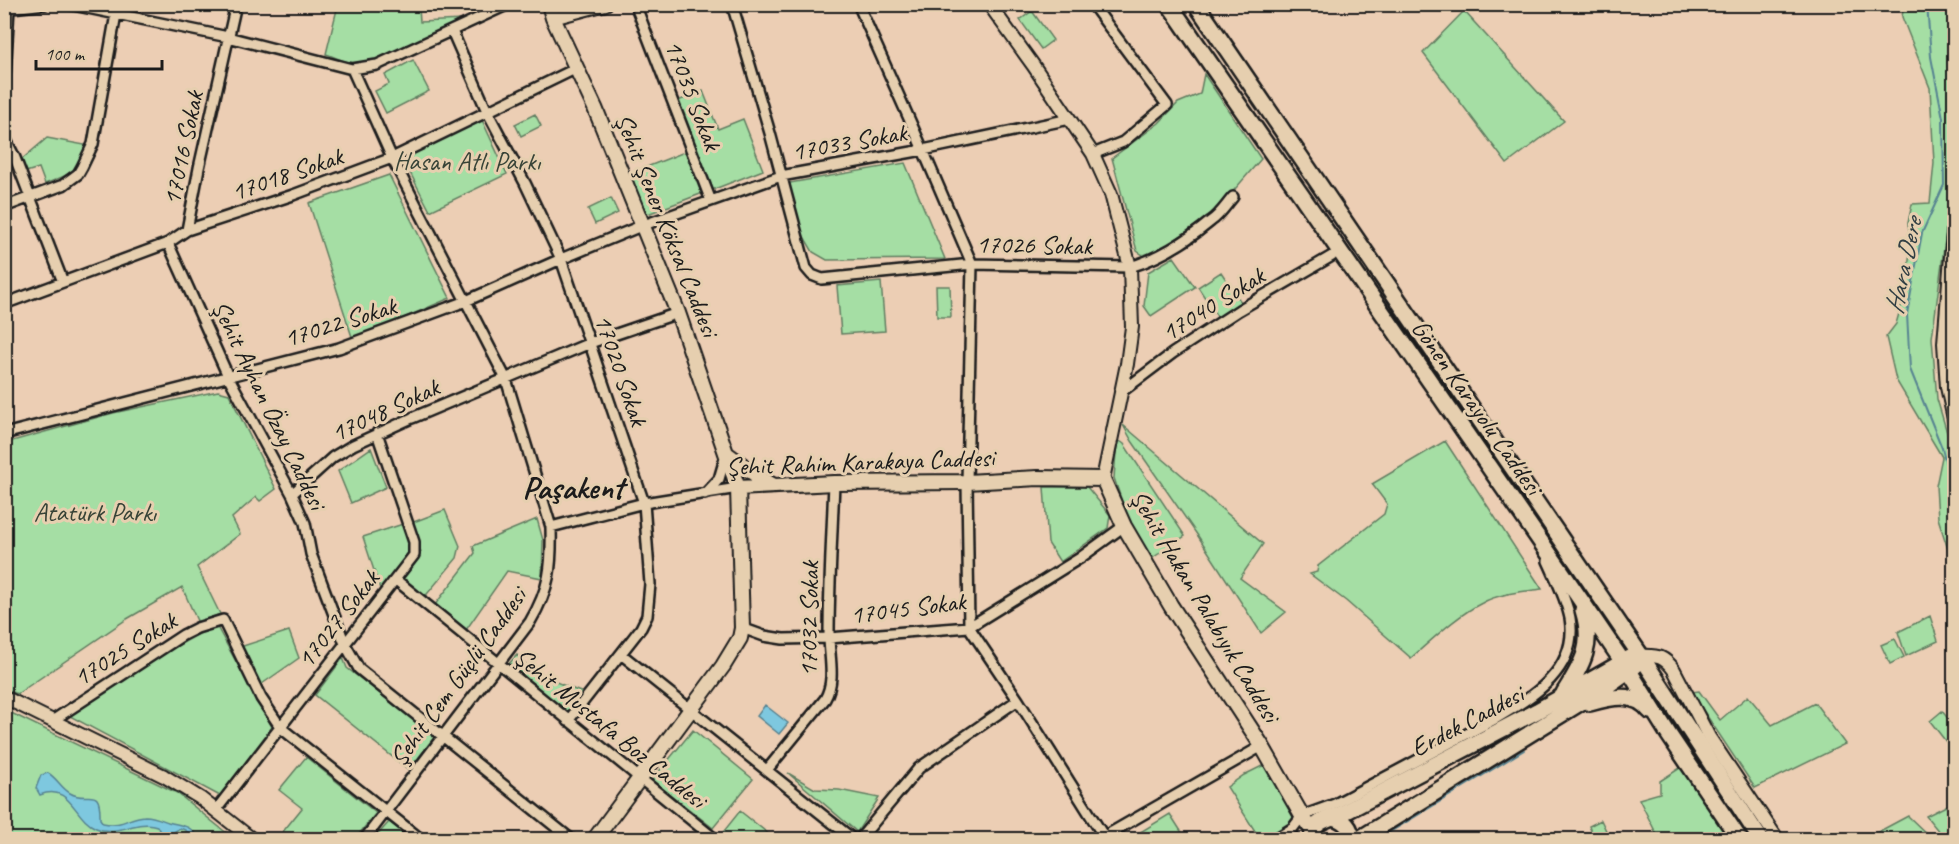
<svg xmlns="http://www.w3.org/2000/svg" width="1959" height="844" font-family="Caveat,sans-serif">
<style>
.green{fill:#a5dea4;stroke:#607d60;stroke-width:1.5}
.water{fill:#7ec8df;stroke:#578391;stroke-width:1.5}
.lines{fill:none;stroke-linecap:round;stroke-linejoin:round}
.stream{stroke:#578391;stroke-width:2}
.minor-casing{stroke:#1c1c1c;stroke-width:14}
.tertiary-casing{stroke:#1c1c1c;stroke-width:16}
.secondary-casing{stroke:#1c1c1c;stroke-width:18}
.trunk-casing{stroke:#1c1c1c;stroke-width:20}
.minor{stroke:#e6cfaf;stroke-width:9}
.tertiary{stroke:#e6cfaf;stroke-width:12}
.secondary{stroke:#e6cfaf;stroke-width:14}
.trunk{stroke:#e6cfaf;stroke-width:15}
.labels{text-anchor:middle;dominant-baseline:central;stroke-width:6;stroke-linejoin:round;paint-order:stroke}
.street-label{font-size:26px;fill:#1c1c1c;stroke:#e6cfaf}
.park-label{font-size:26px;fill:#374337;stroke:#e6cfaf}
.water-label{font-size:27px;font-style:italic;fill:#303e43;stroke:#e6cfaf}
.district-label{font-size:32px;font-weight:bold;fill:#1c1c1c;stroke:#e6cfaf}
</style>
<rect width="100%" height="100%" fill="#ecceb4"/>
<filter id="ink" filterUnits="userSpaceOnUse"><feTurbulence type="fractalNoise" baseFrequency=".0167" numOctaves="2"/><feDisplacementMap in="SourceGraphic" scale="12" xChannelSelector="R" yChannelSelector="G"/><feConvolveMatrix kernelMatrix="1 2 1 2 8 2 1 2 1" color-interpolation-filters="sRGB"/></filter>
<g filter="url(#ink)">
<path class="green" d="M338 5H401L402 6 419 7 420 22 462 20 463 23C435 36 384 66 353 63 344 62 335 57 326 54Z
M1904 5H1954V172L1932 338 1937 399 1954 456V568L1938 518 1936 486 1942 457 1896 380 1886 337 1896 324 1904 296 1911 246 1908 223 1912 204 1930 203 1934 163 1930 88 1902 17Z
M1032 11 1053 40 1041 49 1020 20Z
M1464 11 1564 121 1507 164 1423 53Z
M413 60 429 91 386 113 375 91 389 84 385 75Z
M1204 74 1261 159 1216 211 1157 252 1146 257 1137 251 1112 158 1159 123 1178 103 1200 94Z
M703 91 718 129 743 119 763 170 712 190 678 101Z
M535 114 541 126 521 136 515 124Z
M482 120 507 174 430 211 403 159Z
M47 138 90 146C76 175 73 172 45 184L39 168 26 172 20 161Z
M687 151 703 193 645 215 629 174Z
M905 163 945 259 827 260 813 252 803 235 784 184Z
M389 175 450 298 353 340 309 203Z
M611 198 618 213 595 224 588 209Z
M1174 257 1195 287 1151 316 1144 306 1148 272Z
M1221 272 1241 302 1218 318 1198 287Z
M881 282 885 331 841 334 837 286Z
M936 286H950L951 317H937Z
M218 391 229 394 276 489 260 501 256 497 232 518 240 534 197 567 220 614 198 623 182 587 127 619 17 694 5 689V443L113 413Z
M1123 425 1263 544 1240 578 1286 612 1261 633 1198 536 1132 441Z
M1117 439 1124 444 1185 536 1151 559 1128 519 1114 478Z
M1445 441 1542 589C1522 592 1500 593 1482 603 1456 616 1433 639 1411 658L1346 601 1310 574 1317 572 1318 566 1384 514 1387 504 1372 484Z
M371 448 386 487 351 503 338 471Z
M1044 487H1087L1110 515 1108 528 1060 562 1048 543Z
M445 510 460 546 457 558 423 599 402 580 421 552 411 523Z
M537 519 543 540 542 578 507 571 466 630 434 606 475 553 473 546Z
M403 524 409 543 408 558 381 592 363 537Z
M1930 616 1938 641 1906 656 1898 632Z
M217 627 272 727 220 796 68 715 159 656 206 630Z
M289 631 299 658 259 686 240 647Z
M1895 639 1904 657 1890 664 1881 645Z
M517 655C534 676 559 683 583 693L567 716 507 666Z
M343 658 347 668 435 736 409 770 315 695Z
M1699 691 1720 720 1748 696 1772 725 1815 703 1845 744 1755 788 1691 692Z
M5 710 177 793 234 839 5 840Z
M1942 711 1954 726V752L1930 721Z
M693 730 753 779 713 828 652 780Z
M306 757 376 813 355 839H277L302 808 279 790Z
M1262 766 1268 767 1300 815C1291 829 1278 839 1260 839L1227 787 1244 775Z
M1683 766 1734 839H1659L1639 799 1660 793V781Z
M788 773 815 789 839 790 879 798 857 832Z
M1954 802V839H1945L1926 816Z
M740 811 775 839H724L720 836Z
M1170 814 1186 839H1129Z
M1908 816 1932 839H1865Z
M1601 820 1610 839H1595L1589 826Z
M389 822 411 839H374Z"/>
<path class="water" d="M765 705 788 723 779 734 757 716Z
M48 773C57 778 61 788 70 793 88 804 101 783 100 819L103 823C123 827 128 817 145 816 153 816 160 819 168 822 182 826 191 824 198 839H188V833L185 830 180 828 174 832V839H164L157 826C136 819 117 837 96 828 74 819 71 783 40 795L36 788 41 775Z"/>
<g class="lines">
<path class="stream" d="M1927 4 1931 57 1943 118 1944 185 1922 233 1907 314 1910 369 1942 448 1954 495
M1377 840 1524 750"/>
<defs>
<path id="minor" d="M68 4 228 37 352 69 377 65 509 4
M635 4 711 201
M732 4 770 133 806 268 812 275 822 279 972 264 1130 267C1160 258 1187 241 1211 221 1220 215 1226 205 1233 197
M858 4 923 150 972 264 967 482 969 627 1018 700 1106 840
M1092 4 1167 105 1123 142 1093 154
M4 9 45 4
M452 31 487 111 525 183 561 259 644 503 650 584 647 616 641 628 568 721
M352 69 392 158 506 379 551 527C552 567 550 588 530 622L364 840
M4 92 9 8
M4 136 15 158 63 282
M4 207 63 185 78 174 82 167 93 144 116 14
M187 230 199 168 236 4
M168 243 228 376 292 494 305 523 311 554 345 644 359 669 572 840
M4 304 168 243 187 230 293 195 392 158 577 68
M1120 393 1173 353 1239 310 1332 256
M4 434 339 348 466 301 561 259 641 226 781 176 923 150 1070 119
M292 494 333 457 353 445 412 418 590 343 678 313
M705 494 719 479 726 455
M551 527 644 503 738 488
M396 580 716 840
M742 628 764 636 783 639 829 638 969 627 1080 558 1124 526
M621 654 854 840
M52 721 183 635 197 628 223 620 261 698 281 728 422 840
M767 770 825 699C836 680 829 657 829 636 829 585 832 534 834 483
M216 810 414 555V542L377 433
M1100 839 1262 746
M859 840 919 768 1018 700
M1274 840 1293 828 1302 816 1335 804 1495 719C1533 697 1579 669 1570 618 1566 598 1556 579 1548 561"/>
<path id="tertiary" d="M989 4 1033 65 1093 154 1111 194 1130 267 1132 327 1127 364 1103 479
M553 18 606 4
M1954 220 1944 343 1947 387 1954 419
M1634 655C1654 657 1661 652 1674 670L1709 737 1778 840
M4 697 164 776 200 798 253 840"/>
<path id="secondary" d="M549 4 553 18 595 108 678 313 738 488 742 628 740 638 723 666 594 840
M727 454 763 480 774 486
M738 488 834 483 967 482 1038 478 1103 479 1124 526 1171 606 1262 746 1302 816 1313 831"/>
<path id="trunk" d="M1169 4 1561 571 1629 671 1669 735 1740 840
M1196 4 1641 656 1761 840
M1564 693C1583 663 1594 646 1583 610
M1590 703C1611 697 1635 691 1650 711
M1332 817C1345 820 1351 827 1352 840
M1312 840C1313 820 1326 820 1341 814L1537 711 1630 658
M1358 840 1607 686 1635 666"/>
</defs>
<use href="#minor" class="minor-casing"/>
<use href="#tertiary" class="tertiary-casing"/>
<use href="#secondary" class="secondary-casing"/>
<use href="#trunk" class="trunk-casing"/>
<use href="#minor" class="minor"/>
<use href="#tertiary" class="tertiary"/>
<use href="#secondary" class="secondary"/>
<use href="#trunk" class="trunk"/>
</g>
</g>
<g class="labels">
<g class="street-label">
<text transform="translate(693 95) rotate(69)">17035 Sokak</text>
<text transform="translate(849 142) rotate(-10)">17033 Sokak</text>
<text transform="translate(183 148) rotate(-78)">17016 Sokak</text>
<text transform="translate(287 174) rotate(-19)">17018 Sokak</text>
<text transform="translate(667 225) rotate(68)">Şehit Şener Köksal Caddesi</text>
<text transform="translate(1034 245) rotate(1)">17026 Sokak</text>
<text transform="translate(1213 304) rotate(-32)">17040 Sokak</text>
<text transform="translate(340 322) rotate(-17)">17022 Sokak</text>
<text transform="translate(621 370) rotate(71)">17020 Sokak</text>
<text transform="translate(269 405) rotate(64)">Şehit Ayhan Özay Caddesi</text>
<text transform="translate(1477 407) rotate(55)">Gönen Karayolu Caddesi</text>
<text transform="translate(385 410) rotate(-25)">17048 Sokak</text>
<text transform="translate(860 462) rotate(-2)">Şehit Rahim Karakaya Caddesi</text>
<text transform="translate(1205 606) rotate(59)">Şehit Hakan Palabıyık Caddesi</text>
<text transform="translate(908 608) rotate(-7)">17045 Sokak</text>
<text transform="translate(338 619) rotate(-52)">17027 Sokak</text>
<text transform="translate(809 619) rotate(-89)">17032 Sokak</text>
<text transform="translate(125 649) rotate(-32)">17025 Sokak</text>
<text transform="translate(458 677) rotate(-54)">Şehit Cem Güçlü Caddesi</text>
<text transform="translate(1467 721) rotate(-28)">Erdek Caddesi</text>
<text transform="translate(610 728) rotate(39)">Şehit Mustafa Boz Caddesi</text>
</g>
<g class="park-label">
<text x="467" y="161">Hasan Atlı Parkı</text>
<text x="95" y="512">Atatürk Parkı</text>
</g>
<g class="water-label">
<text transform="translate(1903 266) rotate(-78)">Hara Dere</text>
</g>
<g class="district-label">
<text x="573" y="487">Paşakent</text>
</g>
</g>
<rect width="1959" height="844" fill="none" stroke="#e6cfaf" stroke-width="24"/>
<rect x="12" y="12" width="1935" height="820" fill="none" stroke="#1c1c1c" stroke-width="2" filter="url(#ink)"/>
<path d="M36 60v9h126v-9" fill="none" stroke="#1c1c1c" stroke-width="3"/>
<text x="45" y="60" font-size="18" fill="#1c1c1c" stroke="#e6cfaf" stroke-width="4.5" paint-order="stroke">100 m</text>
</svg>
